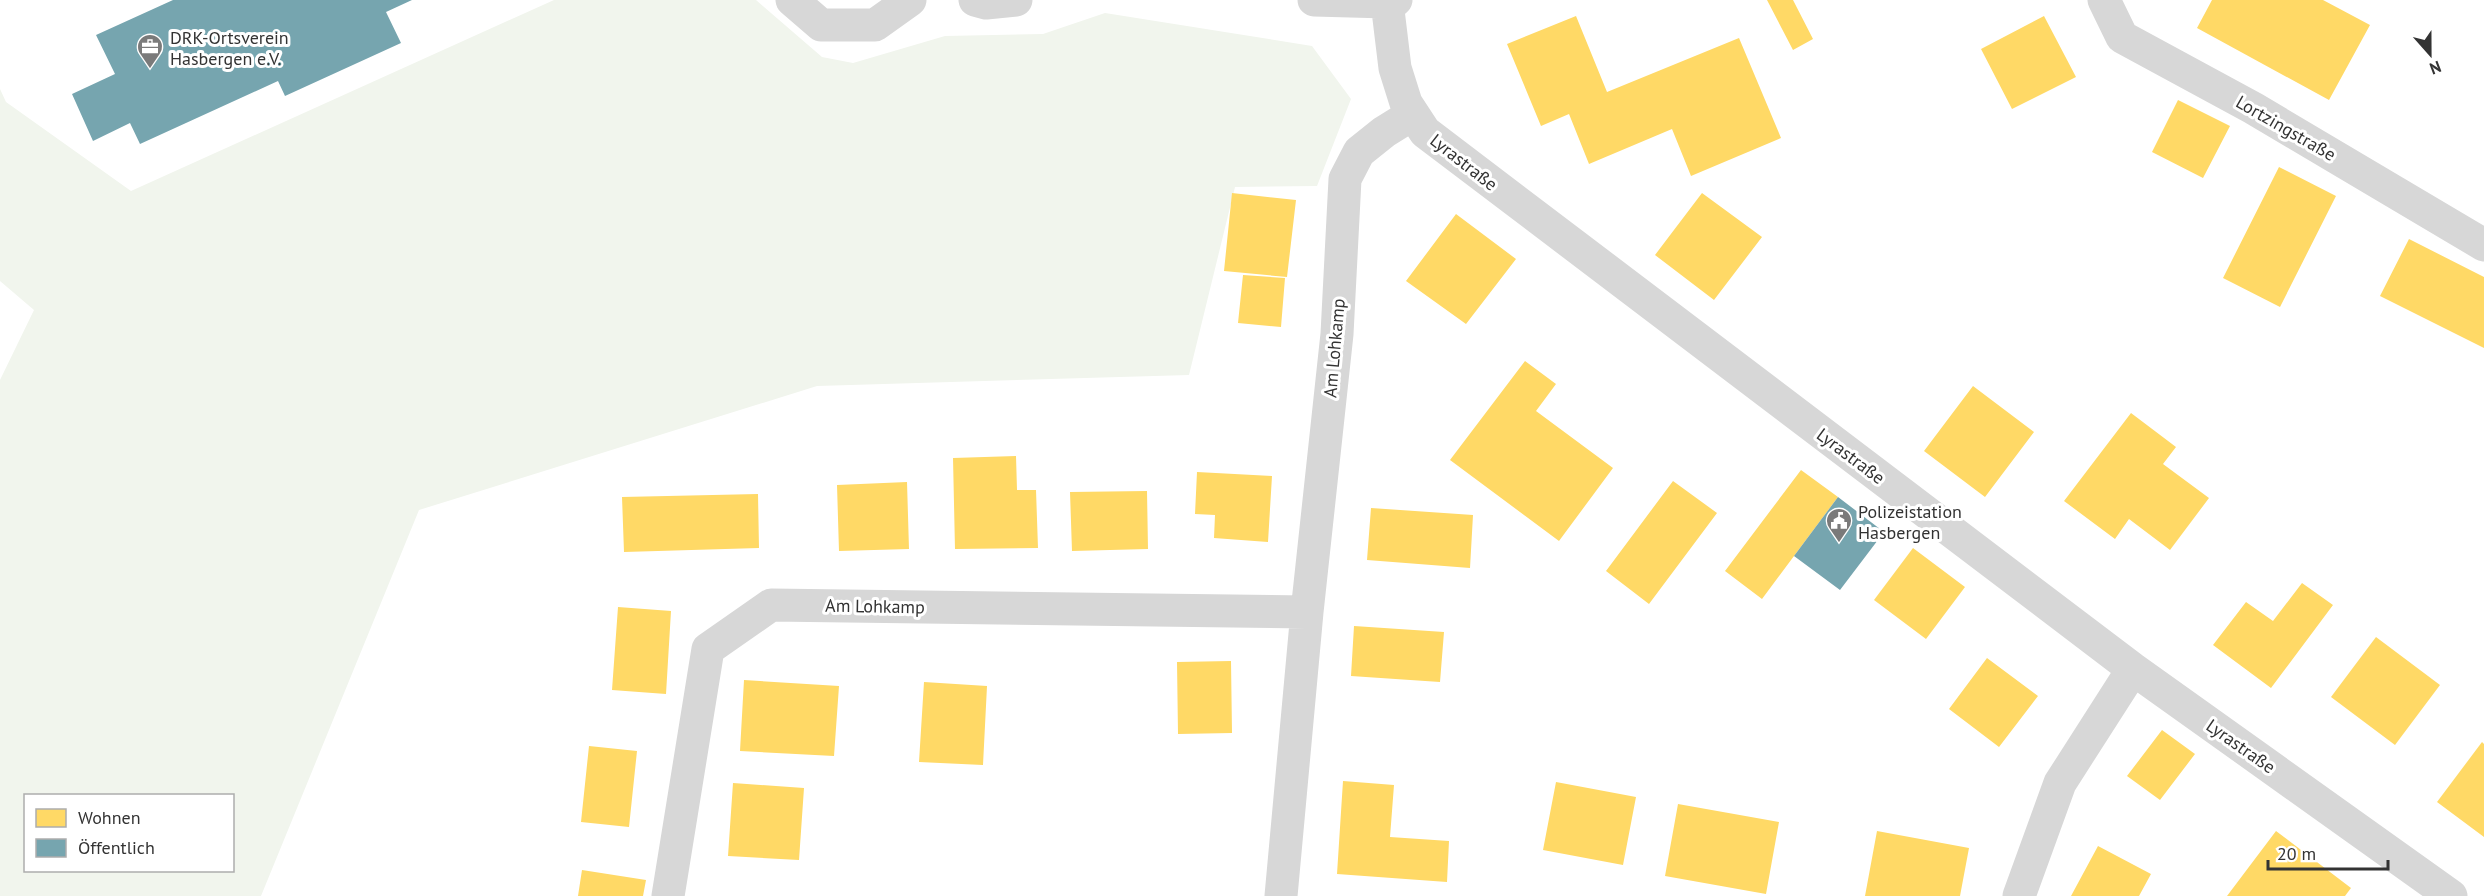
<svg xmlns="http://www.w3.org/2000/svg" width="2484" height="896" font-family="'PT Sans',sans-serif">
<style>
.green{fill:#f1f5ed;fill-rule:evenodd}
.homes{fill:#ffd966}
.public{fill:#76a5af}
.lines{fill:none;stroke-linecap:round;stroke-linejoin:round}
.minor{stroke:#d7d7d7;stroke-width:33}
.labels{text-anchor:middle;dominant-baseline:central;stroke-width:6;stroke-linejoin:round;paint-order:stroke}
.poi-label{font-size:18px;fill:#333;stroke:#fff;text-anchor:start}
.street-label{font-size:18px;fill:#333;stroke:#fff}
</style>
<rect width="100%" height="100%" fill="#fff"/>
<path class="green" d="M554 0H756L822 57 853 63 945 36 1043 34 1105 13 1312 46 1351 99 1317 186 1235 187 1189 375 817 386 419 510 261 896H0V380L34 310 0 281V89L6 102 131 191ZM26 796H232V870H26Z"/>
<path class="homes" d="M1767 0H1793L1813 39 1793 50Z
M2212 0H2323L2370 25 2329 100 2197 28Z
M1576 16 1607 92 1739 38 1781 138 1691 176 1672 129 1589 164 1569 114 1541 126 1507 44Z
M2044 16 2076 77 2012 109 1981 49Z
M2178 100 2230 126 2203 178 2152 152Z
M2279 167 2336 196 2280 307 2223 278Z
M1232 193 1296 200 1287 277 1224 271Z
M1702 193 1762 237 1714 300 1655 255Z
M1456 214 1516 259 1466 324 1406 281Z
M2409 239 2484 277V348L2380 296Z
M1243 275 1285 278 1281 327 1238 323Z
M1525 361 1556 384 1536 411 1613 468 1559 541 1450 460Z
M1973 386 2034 432 1985 497 1924 451Z
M2131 413 2176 447 2163 464 2209 498 2170 550 2129 519 2115 539 2064 501Z
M1016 456 1017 490H1036L1038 548 955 549 953 458Z
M1801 470 1838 497 1762 599 1725 571Z
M1197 472 1272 476 1268 542 1214 538 1215 515 1195 514Z
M1673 481 1717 513 1649 604 1606 571Z
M907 482 909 549 839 551 837 485Z
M1147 491 1148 549 1072 551 1070 492Z
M758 494 759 548 624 552 622 497Z
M1371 508 1473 515 1470 568 1367 560Z
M1913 548 1965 587 1926 639 1874 600Z
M2302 583 2333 605 2271 688 2213 645 2246 602 2273 621Z
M618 607 671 611 666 694 612 690Z
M1354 626 1444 632 1440 682 1351 676Z
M2376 637 2440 685 2395 745 2331 697Z
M1987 658 2038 696 1999 747 1949 709Z
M1231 661 1232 733 1178 734 1177 662Z
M744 680 839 686 834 756 740 751Z
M924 682 987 686 983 765 919 762Z
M2162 730 2195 754 2160 800 2127 776Z
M2482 742 2484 744V837L2437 802Z
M589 746 637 751 629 827 581 822Z
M1343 781 1394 785 1390 837 1449 841 1447 882 1337 874Z
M1556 782 1636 797 1623 865 1543 850Z
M733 783 804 788 799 860 728 856Z
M1678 804 1779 822 1766 894 1665 876Z
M1877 831 1969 848 1960 896H1865Z
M2276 831 2351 888 2345 896H2227Z
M2098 846 2151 874 2139 896H2071Z
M582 870 646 880 643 896H578Z"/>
<path class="public" d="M173 0H412L386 12 401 43 285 96 278 81 140 144 130 123 93 141 72 94 115 74 96 35Z
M1838 497 1884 532 1840 590 1794 556Z"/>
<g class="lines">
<path class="minor" d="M792 0 821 25H875L910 0
M975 0 986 3 1016 0
M1314 0 1387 2 1396 0
M2104 0 2122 37 2253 108 2484 245
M1387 2 1395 68 1406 103 1425 132 2133 669 2451 896
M668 896 708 649 771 605 1307 612
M1281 896 1307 612 1337 334 1345 179 1359 152 1384 132 1413 114
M2019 896 2060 783 2133 669"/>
</g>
<defs>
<symbol id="office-pin" viewBox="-11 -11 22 30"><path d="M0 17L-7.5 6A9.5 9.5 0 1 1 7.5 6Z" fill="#7a7a7a" stroke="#fff"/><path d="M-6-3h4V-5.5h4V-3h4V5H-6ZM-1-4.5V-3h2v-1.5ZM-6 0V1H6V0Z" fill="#fff"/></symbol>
<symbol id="civic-pin" viewBox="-11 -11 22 30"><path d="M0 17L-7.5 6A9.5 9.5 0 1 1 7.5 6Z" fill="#7a7a7a" stroke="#fff"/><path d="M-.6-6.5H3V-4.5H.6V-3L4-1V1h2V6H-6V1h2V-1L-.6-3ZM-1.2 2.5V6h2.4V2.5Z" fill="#fff"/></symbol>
</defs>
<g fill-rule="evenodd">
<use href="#office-pin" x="135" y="32" width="30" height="40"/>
<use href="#civic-pin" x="1824" y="506" width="30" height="40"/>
</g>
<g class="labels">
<g class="poi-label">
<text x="170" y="37">DRK-Ortsverein<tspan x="170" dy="21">Hasbergen e.V.</tspan></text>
<text x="1858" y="511">Polizeistation<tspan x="1858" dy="21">Hasbergen</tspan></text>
</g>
<g class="street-label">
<text transform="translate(2286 128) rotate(30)">Lortzingstraße</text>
<text transform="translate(1464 162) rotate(38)">Lyrastraße</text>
<text transform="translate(1334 348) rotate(-85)">Am Lohkamp</text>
<text transform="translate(1851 456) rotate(37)">Lyrastraße</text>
<text transform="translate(875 606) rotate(1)">Am Lohkamp</text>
<text transform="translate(2241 746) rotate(35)">Lyrastraße</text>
</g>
</g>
<rect x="24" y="794" width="210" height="78" fill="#ffffff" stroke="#adadad" stroke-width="1.5"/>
<rect x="36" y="809" width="30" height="18" fill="#ffd966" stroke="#adadad" stroke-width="1.5"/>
<text x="78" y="824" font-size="18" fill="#333333">Wohnen</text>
<rect x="36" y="839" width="30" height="18" fill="#76a5af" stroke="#adadad" stroke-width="1.5"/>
<text x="78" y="854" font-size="18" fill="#333333">Öffentlich</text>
<g transform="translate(2430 54) rotate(159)" stroke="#ffffff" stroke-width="4.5" paint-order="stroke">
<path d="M0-4.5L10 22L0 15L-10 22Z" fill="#333333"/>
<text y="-9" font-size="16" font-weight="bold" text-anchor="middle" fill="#333333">N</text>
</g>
<path d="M2268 860v9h120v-9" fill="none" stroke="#333333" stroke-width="3"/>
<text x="2277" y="860" font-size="18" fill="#333333" stroke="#ffffff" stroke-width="4.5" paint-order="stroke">20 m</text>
</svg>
